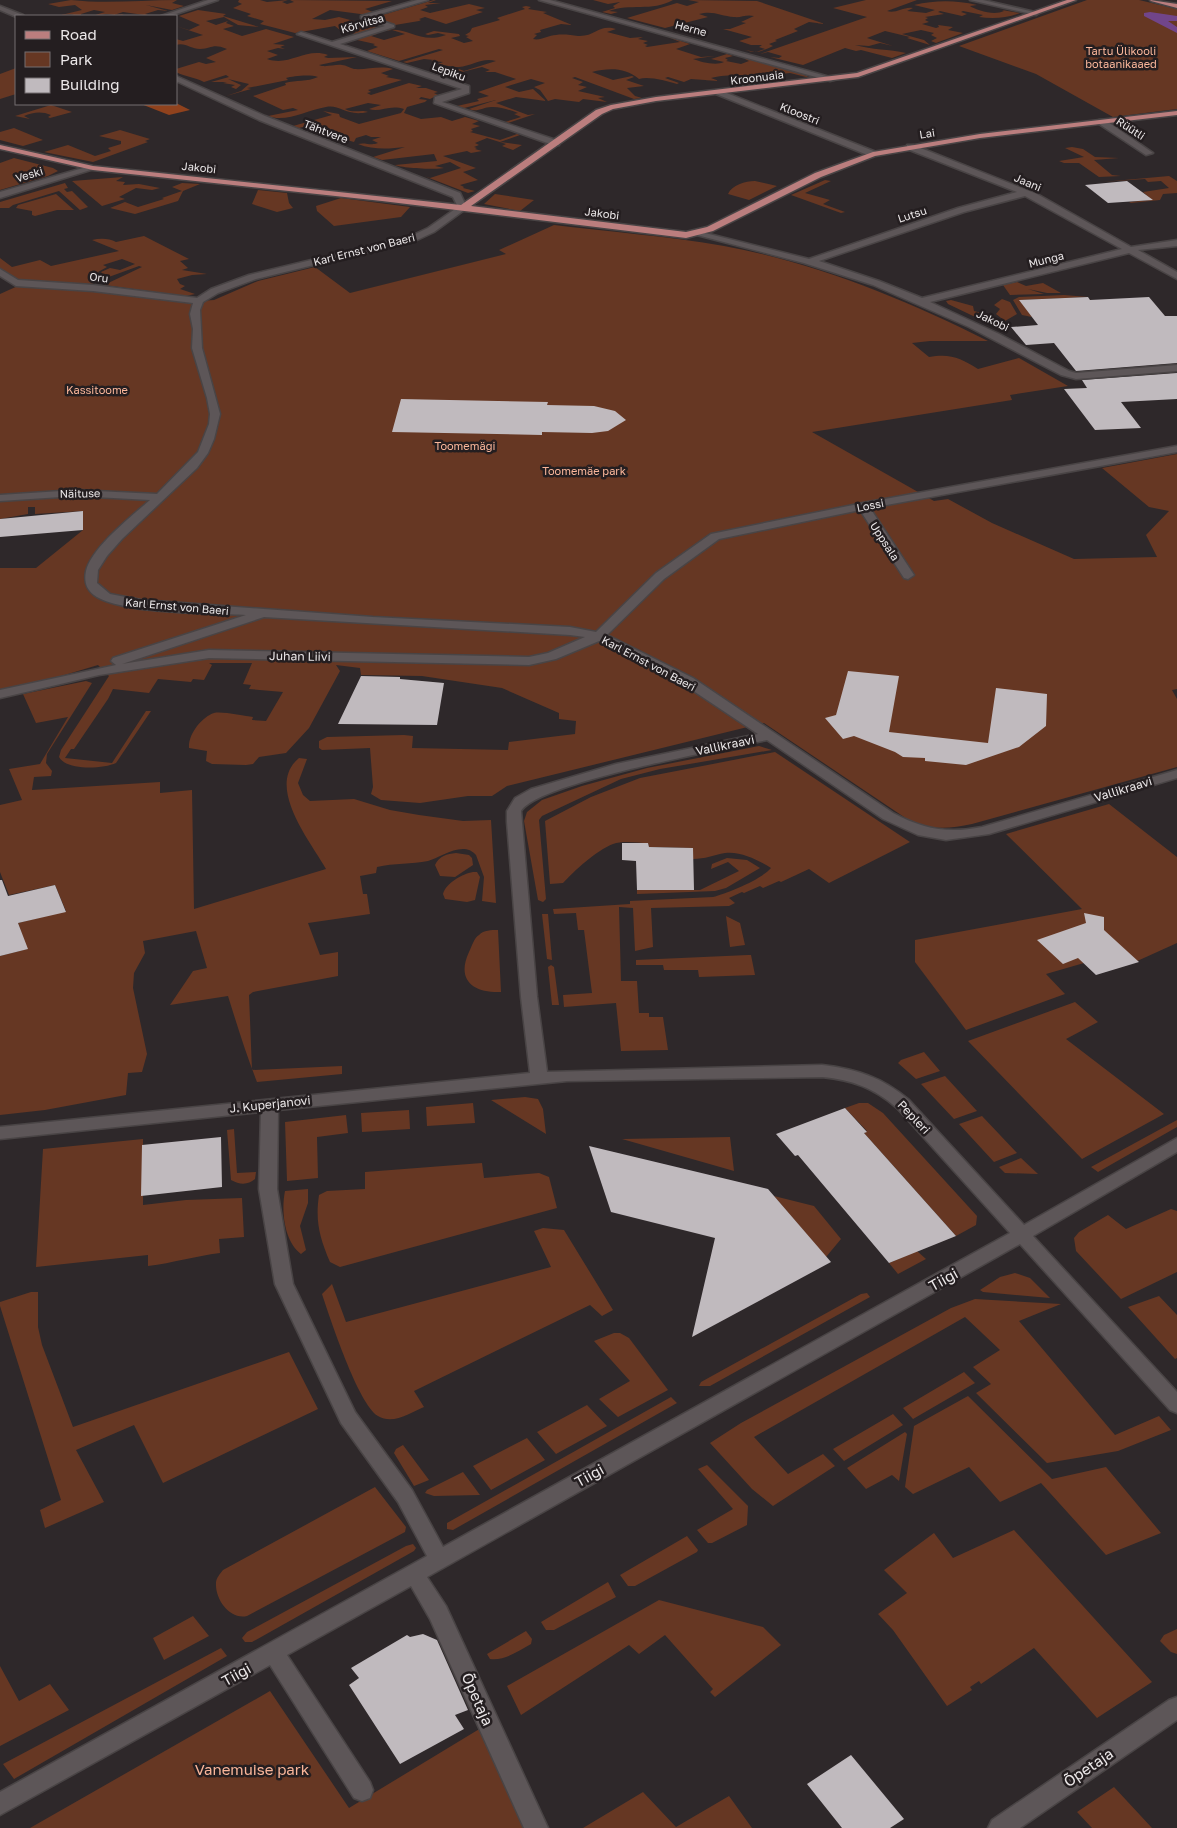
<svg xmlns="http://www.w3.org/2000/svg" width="1177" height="1828" font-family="'Golos Text',sans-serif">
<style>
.green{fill:#663723}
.forest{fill:#90421d}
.water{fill:#71458a}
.building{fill:#c0babe}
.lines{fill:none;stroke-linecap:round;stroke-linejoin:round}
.minor-casing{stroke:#494445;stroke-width:3}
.major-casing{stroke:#494445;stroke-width:3}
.minor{fill:#5d5658;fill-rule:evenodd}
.major{fill:#bb7e7e;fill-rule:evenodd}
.labels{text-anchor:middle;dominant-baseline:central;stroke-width:5;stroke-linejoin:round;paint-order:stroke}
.far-street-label{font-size:11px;fill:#ebe7e8;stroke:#241e20}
.far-park-label{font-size:11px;fill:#fab69a;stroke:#241e20}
.street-label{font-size:12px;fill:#ebe7e8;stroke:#241e20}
.near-street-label{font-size:15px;fill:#ebe7e8;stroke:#241e20}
.near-park-label{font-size:15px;fill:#fab69a;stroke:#241e20}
</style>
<rect width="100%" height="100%" fill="#2e282a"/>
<path class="green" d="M71 0C106 4 142 0 177 0L172 3 184 6 172 10 146 5 168 11 158 10 145 14 151 16 123 12 114 15 124 14 122 15 126 16 106 14 92 16 105 12 94 10 81 14V16H72L74 15C70 13 62 16 57 16L82 10 75 5 59 7 48 4Z
M239 0H260L267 2 288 0 282 2 287 4 294 2 290 0 392 1 365 9 373 12 388 9 368 15 330 10 312 19 325 20 339 17 380 28 356 35 353 34 356 32 345 28 340 30 335 26 295 33 260 24 264 21 247 16 251 14 233 8 242 4 238 2Z
M434 0H436L428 3H441L425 5 428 7 420 10 430 13 469 4 485 8 476 10 483 12 446 24 425 17 419 19 421 20 419 21 395 25 372 18Z
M593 0H673C652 12 629 3 609 11L618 12 611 14 602 12 615 8 613 6 620 2 608 4Z
M688 0 757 1 825 24 809 22 794 29 798 31 775 40 777 41 769 44 773 46C762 51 757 54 745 50L756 52 765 49 759 47 762 45H751L739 41 752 37 723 29H730L746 23 741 22 754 16C746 14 741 18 734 17 721 16 713 10 699 14L708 17 665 28 627 18 677 3 687 6 699 2Z
M866 0H917L887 11C896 14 904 6 913 8L907 11 926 13 935 10 914 5C936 0 955 0 977 5L970 6C976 10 994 16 1004 11L1002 10 1020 13C1006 18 994 19 979 17L983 15 963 11 961 12 967 14 962 16 940 11 938 12 944 14 925 17 928 18 925 20 929 22 922 24 936 28 939 27 938 25 953 27 948 30 963 33 936 43 931 41 937 38 931 35 934 33 921 30 902 34 924 40 930 45 907 38 910 37 885 31 867 38 893 46 880 43 869 46 855 45C872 50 889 49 906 53L892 58 861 50 856 51 845 48 803 65 770 57 779 58 782 56 768 52 760 54 867 17 833 8Z
M1087 0H1139L1177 9V109L1113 117 1036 74 959 46Z
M526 6 531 7 528 9 547 12 543 13 572 25 561 24 540 30 541 32 534 34 537 35 533 39C541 41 548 35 556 35 563 34 571 35 578 36 596 37 598 24 616 29L607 32 630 38 643 37 638 39 648 41 643 43 648 45 645 46 647 47 680 42 668 37 690 44 676 49 701 57 715 56 693 59C701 62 716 66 724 62L711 59 727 54 733 56 725 58 728 60 726 61 741 64 749 61 745 59 746 58 803 74 810 78 790 73 780 74 782 77 777 78 786 82C776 83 768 78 758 80 749 73 721 75 711 78L719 81 691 79 684 82 668 77 665 78 679 83 677 84C666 81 649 76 639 79 625 67 608 68 592 72L613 80 632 76 634 77 626 80 644 86 627 88 635 96 642 98 634 99 575 77 572 78 583 82 578 85 587 87 578 91 605 97 598 98 607 102 583 99 579 102 555 99 548 101 540 90 534 87 545 83 531 79 505 87 519 92 533 89 546 101 516 97 496 103 528 115 535 114 508 123 505 122 521 117 514 114 518 113C509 110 502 107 493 107 484 106 478 113 469 109L496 100 464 108 457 106 479 101 477 99 489 96 478 92 516 79 495 72H485L490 70 482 67 446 76 441 74 459 69 464 71 496 61C482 57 472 66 459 67 453 67 444 65 438 64L443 62 431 61 434 60 424 59 407 63 403 62 443 50 439 49 399 61 367 51 378 47 373 45 375 44 357 40 374 33 377 34 371 36 384 40 405 34 392 30 384 31C407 25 419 45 446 35L438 33 428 35 425 34 434 31 459 34 460 36 451 38 464 43 473 41 466 37 469 36 465 35 470 32 472 28 500 20 497 18 525 9 522 7Z
M198 10 226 14 223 16 259 27 238 25 224 17 206 21 216 25 228 21 226 23 234 26 223 29 242 36 266 29 294 37 273 44 285 45 280 47 285 49 278 48 267 51 278 55 267 59C290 67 305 47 328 55L324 57 328 58 357 57 319 65C325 68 335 64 342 65 346 65 350 68 354 69 367 70 380 65 393 69L381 73 389 76 386 77 402 80 368 90 371 92 367 93 371 95 409 83 422 86 416 88H426L438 92 434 93 438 95 430 99 421 97 419 99 427 100 425 102 407 107 404 113 421 119 441 117 452 121 465 117 479 121 472 124 480 126 471 129 473 131 470 132 500 140 517 134 520 135 500 142 522 145 513 150 502 146 506 144 487 138 475 143 479 145 474 147 477 148 475 149 482 151 471 153 467 151 443 156 476 168 463 172 478 180 460 185 464 187 463 188 475 191 468 193 424 176 430 178 461 168 450 162 435 166 444 168C438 170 401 168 395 165L437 161 434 154 382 160 373 157 405 147C389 149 373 150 358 144 365 142 371 146 378 143L372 140 381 137H371L366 135 356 138 354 142 329 135 334 132 317 123 299 128 293 126 332 115 323 111 339 114 340 117 359 124 401 113 404 109C389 104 380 113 369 109L381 105 368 103 345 109C355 114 360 109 368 112 346 117 340 104 326 107 307 110 286 123 268 116L298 110 293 108 283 110 253 96 286 85 285 83C296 80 307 82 318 77 310 74 293 76 286 78L288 80 247 88 251 89 226 96 241 91 249 84 228 79 241 85 236 89 231 87 235 85 223 83 227 82H211L229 77 226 75 204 82C194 77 186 77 176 72V69L199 62 206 64 216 62 206 58 227 49C212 43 212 49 200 49 191 49 185 42 176 45V39L183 41 203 35 176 26 189 30 200 25 179 16Z
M16 68V94L0 99V74Z
M51 105 72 112 50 118 48 117 51 115C42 111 33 112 24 116L30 119 15 116Z
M14 128 43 140 23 146 0 140V132Z
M120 130 150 139 145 141 148 142 93 162 44 152 68 145 95 156 111 151 108 148 121 144V141L99 136Z
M1072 147 1083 149 1095 157 1119 158 1094 160 1112 175 1121 176 1099 177 1079 163H1064L1059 161 1084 157 1065 148Z
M14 158 53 168 58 171 48 176 0 190V163Z
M1169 176 1177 181V193L1163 194 1160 200 1131 203 1129 202 1152 200 1143 192 1169 188 1161 181 1148 182 1145 179 1102 182Z
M123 177 116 181 125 182 123 185 139 184 160 188 152 190 136 188 119 197 125 199 102 206 72 181Z
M825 180 831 181 805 193 830 200 823 204 845 212 841 213 791 195Z
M755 181 777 186 749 200 728 194C732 185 745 181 755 181Z
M65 183 68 188 64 189 67 192 72 191 88 207 80 210 59 191 13 205 9 208H0V202Z
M182 183 200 184 183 191 178 201 135 214 110 208 125 202 138 207 164 199 162 198 182 191 172 187Z
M258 190 287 193 289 203 293 208 277 212 252 204Z
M56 194 74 210H57L35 216 32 215V211L16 208 18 205Z
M495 194 534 200 520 211 484 204Z
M341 198 410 207 401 217 334 226 317 211 316 206Z
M554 225C610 232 668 236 724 246 816 263 904 299 988 341H930L912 343 929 357C950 353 961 358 978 369L1019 358 1068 386 1010 395 1012 400 812 432 934 501 948 499 992 523 1074 559 1157 557 1146 535 1169 511 1149 507 1102 468 1177 454V689L1172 690 1177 699V767L972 824C949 829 931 830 910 821L764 723 507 786 492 796H468L420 803 381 800 371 794 373 787 370 748 322 750 319 748V741L327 737 404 735 413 736 412 748 508 750 509 742 575 734 576 721 559 719V713L502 688 422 676 361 675 360 668 336 665 340 671 309 728 286 753 259 757 253 764 246 765 212 764 206 761 207 751 189 748C188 734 202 717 214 713 221 711 245 716 253 717L252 720 266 721 283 692 249 689 251 685 243 684 252 663H209L212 665 204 680 193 679 191 682 158 679 149 693 113 689 108 699 74 749H71L65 758 112 763 146 711H151L116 763C103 769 67 771 59 757L61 750 109 676 98 665 58 677 0 690V568H36L83 530V511L35 514V507H28V514L0 519V294L20 285 60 287 199 301 214 300 258 281 315 267 350 293 506 254 499 250Z
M144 236 189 259 180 261 188 268 182 270 207 274 192 275 177 279 180 284 185 286 180 289 195 294 186 296 104 285 142 267 139 266 106 278 101 272 110 268 120 270 135 264 122 259 103 265 107 267 98 272 102 279 92 284 17 280 0 269V258L12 267 40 260 51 266 119 251 92 240C100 238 109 238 116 242Z
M1017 282 1026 286 1043 283 1061 293H1047L1028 289 1044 294 1010 295 1003 285Z
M1064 295 1088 297 1020 300 1032 317 1022 315 1013 300 1019 297Z
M1002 299 1010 302 1017 314 1005 321 996 314 1000 309 994 305Z
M951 300 973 306 974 311 989 315 998 323 992 325 948 304 946 301Z
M86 681 92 683 47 754 46 763 52 771 51 776 34 777 32 790 160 782V793L192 790 194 909 326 869C310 841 265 786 299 758L307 759 298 783 303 795 310 801 354 799 390 810 419 815 463 821 491 820 496 903 482 901 484 877 476 855C463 840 440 858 428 861 412 864 394 863 377 867L376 873 360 876 363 894H367L370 914 308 923 320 955 338 952V976L253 992 249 995 252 1070 342 1066V1074L257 1082C246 1054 237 1025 228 996L170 1005 193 971 207 968 196 931 143 941 145 953 134 973 133 988 147 1054 142 1072 128 1073 126 1095 45 1110 0 1115V956L27 949 18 923 66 911 55 885 9 895 0 872V805L22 800 9 769 40 764 68 717 36 723 23 694Z
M759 746 772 750 660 769 621 779 542 816 539 820 546 899 543 902 538 900 524 821 527 812 542 800 582 786 647 768Z
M775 752 910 842 829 883 809 869 781 882 779 881 763 888 760 886 744 893 742 892 729 898 735 903 729 906 651 908 653 947 635 951 633 908 619 907 621 981H637L639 1013H649V1017H663L668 1050 621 1051 616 1003 564 1007 563 995 592 993 584 930H578L576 913 554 914 553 909 630 904V901L713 897C728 893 762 879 771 868 758 860 741 851 725 853 714 855 705 859 693 859V848L649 847 648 843C638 843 623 840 613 844 597 850 574 871 563 883L550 884 545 821 591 797 640 778Z
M1109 804 1177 857V943L1135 962 1084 963 1046 974 1065 994 966 1030 915 962V940L1082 909 1006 834Z
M456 853 469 855 472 858 473 865 455 877 440 876 435 865C439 856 447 854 456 853Z
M727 858 747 860 760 868 726 888 715 891 637 894V890H700L739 871 728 862 711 869 712 864Z
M473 872H477L480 877 475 900 467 902 445 899 443 894C446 883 462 874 473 872Z
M542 914H548L552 960 547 959Z
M726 916 740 923 745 945 730 947Z
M498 930 501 992C473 993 456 980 469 952 472 946 474 938 479 935 484 930 491 930 498 930Z
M748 955H751L755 975 699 977 698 970H664L663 965H636V960Z
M551 965 554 967 559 1005H552L548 967Z
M1075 1002 1098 1022 1066 1039 1164 1114 1082 1159 968 1041Z
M924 1052 940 1071 916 1079 898 1063 901 1060Z
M945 1076 977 1111 954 1119 921 1084Z
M525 1097 538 1099 543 1109 546 1134 491 1100Z
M473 1103 475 1123 427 1126 426 1107Z
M859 1103H868L883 1113 977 1216 976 1225 956 1236 864 1133 867 1131 845 1108Z
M409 1110 410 1129 362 1132 361 1113Z
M346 1115 348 1133 317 1137 318 1178 287 1181 285 1122Z
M982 1116 1017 1153 994 1162 959 1124Z
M1177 1120V1127L1098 1172 1091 1167Z
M234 1129 237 1173 256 1172 255 1179C248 1185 240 1185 231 1180L227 1130Z
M730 1137 734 1171 622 1139Z
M143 1139V1205L186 1200 242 1198 244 1237 219 1239 220 1253C195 1256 173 1263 148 1266V1255L36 1267 43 1149Z
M1021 1158 1038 1174 1005 1173 999 1167Z
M482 1163 484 1178 539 1173 549 1177 557 1208 340 1267 330 1262C320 1238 315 1222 319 1195L327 1191 365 1189V1172Z
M308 1189V1203L300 1226 306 1250 301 1254C284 1241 281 1211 285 1191Z
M774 1196 814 1206 841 1239 826 1257Z
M1171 1209 1177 1211V1272L1121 1299 1076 1251 1074 1238 1079 1232 1108 1215 1126 1229Z
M543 1228 564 1230 613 1310 602 1316 590 1305 414 1391 424 1407C410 1413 393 1425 378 1416 358 1404 330 1318 322 1294L332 1284 346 1322 551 1267 534 1231Z
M917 1251 926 1259 898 1274 889 1263Z
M1015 1273 1030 1278 1050 1298 983 1292 980 1290 1000 1277Z
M31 1292H38V1327L42 1345 73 1427 289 1352 318 1409 163 1483 134 1425 76 1450 104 1502 45 1528 40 1510 61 1500 0 1306V1302Z
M867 1293 870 1297 710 1386H699L701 1382 861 1294Z
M1159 1296 1177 1315V1358L1175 1359 1128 1307Z
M975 1299 1061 1304 1019 1321 1115 1435 1159 1416 1171 1430 1118 1451 1047 1463 976 1393 991 1384 973 1367 1000 1350 965 1317 754 1437 788 1474 823 1454 835 1466 773 1506 752 1489 710 1443 741 1423 951 1308Z
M614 1333H620L629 1338 668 1390 618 1417 599 1399 630 1381 594 1341Z
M964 1372 975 1383 913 1419 903 1408Z
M968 1396 1052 1479 1106 1467 1161 1533 1106 1555 1041 1483 1000 1502 969 1467 913 1494 905 1487 914 1426Z
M671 1397 677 1403 453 1530 447 1529V1523Z
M587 1405 607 1426 556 1454 537 1432Z
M893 1414 903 1425 844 1461 833 1449Z
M905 1432 907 1434 899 1481 892 1475 866 1489 847 1468Z
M527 1438 545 1460 491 1490 473 1466Z
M403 1445 429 1480 414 1486 394 1453 396 1449Z
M707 1465 748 1506 747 1525 712 1543H708L697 1530 733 1509 698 1469Z
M463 1472 480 1495 434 1496 425 1493 427 1490Z
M375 1487 406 1527 405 1532 247 1616C230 1620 215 1600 216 1583 216 1578 220 1574 223 1570Z
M1014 1530 1152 1682 1097 1718 1034 1648 981 1684 979 1681 970 1687 972 1690 947 1706 893 1630 878 1614 907 1593 884 1570 934 1533 953 1558Z
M687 1536 698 1550 697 1552 635 1586H628L620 1575Z
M413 1544 416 1548 414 1551 252 1642H245L242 1638 247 1632 406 1546Z
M608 1582 616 1597 554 1630H546L541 1622Z
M659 1600 763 1627 781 1645 715 1697 710 1692 713 1689 665 1635 639 1654 629 1645 521 1715 507 1686Z
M193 1616 209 1636 164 1660 153 1638Z
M1177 1629V1654L1171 1652 1160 1641 1164 1635Z
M526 1631 532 1639 531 1644C518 1651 505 1661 490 1659L487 1654Z
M221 1648 227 1656 14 1779 3 1764Z
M0 1666 19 1701 50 1684 69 1710 0 1746Z
M270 1691 349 1808 481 1728 524 1828H30Z
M1114 1787 1152 1828H1092L1077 1812Z
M643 1792 676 1827 729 1796 752 1828H583Z"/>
<path class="forest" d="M176 103 190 110 169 115 141 104Z"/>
<path class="water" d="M1150 12 1177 16V21H1168L1177 27V33L1144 16V13Z"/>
<path class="building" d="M1127 181 1153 200 1108 203 1085 185Z
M1088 297 1090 300 1149 297 1165 316H1177V363L1076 371 1054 343 1026 345 1011 327 1038 325 1019 300Z
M1177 373V399L1121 402 1141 428 1095 430 1064 389 1087 388 1082 380Z
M401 399 548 402 547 405 594 406 615 411 626 420 608 431 592 433 542 432V435L392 432Z
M83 511V530L0 537V519Z
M848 671 899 676 889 732 988 743 996 688 1047 694 1046 726 1019 747 966 765 925 761V758L903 757 895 752 854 736 843 739 825 718 836 715Z
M361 676 400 677V679L444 683 437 725 338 724Z
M622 843H648L649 847 693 848 694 890H637L636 861 622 860Z
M0 880H2L8 896 55 885 66 912 18 923 28 949 0 956Z
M1084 913 1104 917V930L1139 962 1096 975 1078 958 1063 964 1037 940 1086 923Z
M845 1108 867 1132 864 1133 956 1236 889 1263 798 1155 795 1156 776 1134Z
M221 1137 222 1187 141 1196 142 1145Z
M589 1146 768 1189 831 1262 692 1337 715 1238 611 1212Z
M423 1634 437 1640 468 1710 455 1715 464 1729 400 1764 349 1685 359 1678 351 1668 407 1635 410 1637Z
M851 1755 904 1819 890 1828H842L807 1784Z"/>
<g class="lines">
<defs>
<path id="minor" d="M208 0H218L170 16H161Z
M417 0H428L370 17 394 25V27L340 44 469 86V93L442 102 559 141V145H553L434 103 435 97 462 89 297 34 301 32 332 42 385 26 361 18V16Z
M539 0H550L837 79 830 81Z
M970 0H983L1039 13 1036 15Z
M0 6 23 15 24 16 16 17 0 10Z
M176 76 265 116 460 193 467 208 434 232 417 240 256 279 218 293 203 302 200 310 202 348 220 414 214 439 208 453 197 468 122 539 107 556 98 570 97 583 110 594 141 600 373 617 570 627 596 632 656 573 711 534 863 503 1177 446V452L870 508 914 575 908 579 904 578 860 510 719 539 664 579 607 635 693 678 893 813C923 829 948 834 982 827L1177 770V778L989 834 946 840 918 835 883 819 767 740C725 749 539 782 521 811L537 997 547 1072 822 1065C856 1069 882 1077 909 1100L1024 1225 1177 1138V1152L1033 1236 1177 1392V1413L1170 1410 1020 1244 427 1577 446 1606 548 1828H524L430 1619 411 1586 287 1655 370 1782 373 1790 370 1798 362 1801 354 1798 270 1665 0 1815V1792L427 1556 398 1502 341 1423 275 1284 259 1189 261 1112 0 1139V1127L530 1073 521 997 507 822V811L515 798 531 789 616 764 758 734 683 684 599 641 556 659 529 665 209 658 99 675 0 698V690L116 665 111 661 113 658 246 615C212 613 119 614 94 595 86 589 84 581 86 571 92 547 131 517 150 500L76 496 0 501V495L76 490 157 494 198 452 209 424 210 414 207 398 192 348 193 329 190 314 193 303 93 291 16 286 0 276V269L18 280 93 285 197 298 211 289 249 275 411 236 428 228 458 207 453 197 259 120 176 81ZM264 617 570 635 585 637 548 653 529 657 209 650 122 664ZM822 1077C853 1080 874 1088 897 1108L1010 1233 443 1547 412 1490 355 1412 293 1284 277 1189 278 1110 567 1081Z
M719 90 876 152 877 154 870 156 716 94 715 92Z
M1102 120H1105L1153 153 1146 155 1099 124V120Z
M907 145H913L1037 194 1131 247 1177 240V246L1138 250 1177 272V279L1129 253 930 302 999 334 1069 371 1076 373 1177 365V371L1076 379 1061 375 969 327 873 285 804 263 693 234 697 231 809 259 958 208 1017 192 907 149ZM1025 196 1122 249 922 298 879 281 819 261 964 212Z
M90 166 97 168 0 198V192Z
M1177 1697V1720L1020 1828H988L992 1820 1169 1700Z"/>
<path id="major" d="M1067 0H1076L858 77 656 101 613 109 602 114 471 206 686 232 707 227 815 173 873 152 980 134 1177 111V115L980 138 875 156 821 177 713 231 686 238 382 201 93 170 0 149V145L93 166 461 205 596 110 611 105 656 97 857 73Z
M1150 0 1177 4V8L1151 1Z"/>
</defs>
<use href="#minor" class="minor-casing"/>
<use href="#major" class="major-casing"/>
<use href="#minor" class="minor"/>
<use href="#major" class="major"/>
</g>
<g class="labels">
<g class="far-street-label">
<text transform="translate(362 23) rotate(-16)">Kõrvitsa</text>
<text transform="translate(691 28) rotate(15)">Herne</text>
<text transform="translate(449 71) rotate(20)">Lepiku</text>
<text transform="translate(757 77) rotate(-7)">Kroonuaia</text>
<text transform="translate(800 113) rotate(22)">Kloostri</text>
<text transform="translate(1131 128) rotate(33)">Rüütli</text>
<text transform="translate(326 131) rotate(21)">Tähtvere</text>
<text transform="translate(927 133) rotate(-9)">Lai</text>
<text transform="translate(199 167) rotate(6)">Jakobi</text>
<text transform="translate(29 174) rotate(-17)">Veski</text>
<text transform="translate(1028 182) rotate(23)">Jaani</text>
<text transform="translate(602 213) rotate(7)">Jakobi</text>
<text transform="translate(912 214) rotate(-18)">Lutsu</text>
<text transform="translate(364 249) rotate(-14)">Karl Ernst von Baeri</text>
<text transform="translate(1046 259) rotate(-14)">Munga</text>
<text transform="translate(99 277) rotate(7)">Oru</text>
<text transform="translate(993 320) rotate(26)">Jakobi</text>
<text transform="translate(80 493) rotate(-1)">Näituse</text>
<text transform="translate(870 505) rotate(-11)">Lossi</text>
<text transform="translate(885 541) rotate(57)">Uppsala</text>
<text transform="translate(177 606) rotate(5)">Karl Ernst von Baeri</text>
<text transform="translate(649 663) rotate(28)">Karl Ernst von Baeri</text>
</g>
<g class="far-park-label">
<text x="1121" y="50">Tartu Ülikooli<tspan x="1121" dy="13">botaanikaaed</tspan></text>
<text x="97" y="389">Kassitoome</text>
<text x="465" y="445">Toomemägi</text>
<text x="584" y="470">Toomemäe park</text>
</g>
<g class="street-label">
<text transform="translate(300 656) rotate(1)">Juhan Liivi</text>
<text transform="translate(725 745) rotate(-12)">Vallikraavi</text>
<text transform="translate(1123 789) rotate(-17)">Vallikraavi</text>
<text transform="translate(270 1104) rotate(-6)">J. Kuperjanovi</text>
<text transform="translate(914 1117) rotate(47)">Pepleri</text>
</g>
<g class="near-street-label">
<text transform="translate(943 1279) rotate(-29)">Tiigi</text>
<text transform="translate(589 1475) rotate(-29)">Tiigi</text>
<text transform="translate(236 1674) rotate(-29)">Tiigi</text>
<text transform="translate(478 1699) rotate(66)">Õpetaja</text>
<text transform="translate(1088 1767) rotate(-34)">Õpetaja</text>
</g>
<g class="near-park-label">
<text x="252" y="1769">Vanemuise park</text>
</g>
</g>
<rect x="15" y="15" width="162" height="90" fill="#241e20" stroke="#746e70"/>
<rect x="25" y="31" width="25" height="8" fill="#bb7e7e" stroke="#746e70"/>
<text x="60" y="40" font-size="15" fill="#ebe7e8">Road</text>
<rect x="25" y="52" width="25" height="15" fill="#663723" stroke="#746e70"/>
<text x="60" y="65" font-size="15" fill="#ebe7e8">Park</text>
<rect x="25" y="78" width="25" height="15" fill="#c0babe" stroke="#746e70"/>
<text x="60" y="90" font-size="15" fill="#ebe7e8">Building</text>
</svg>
